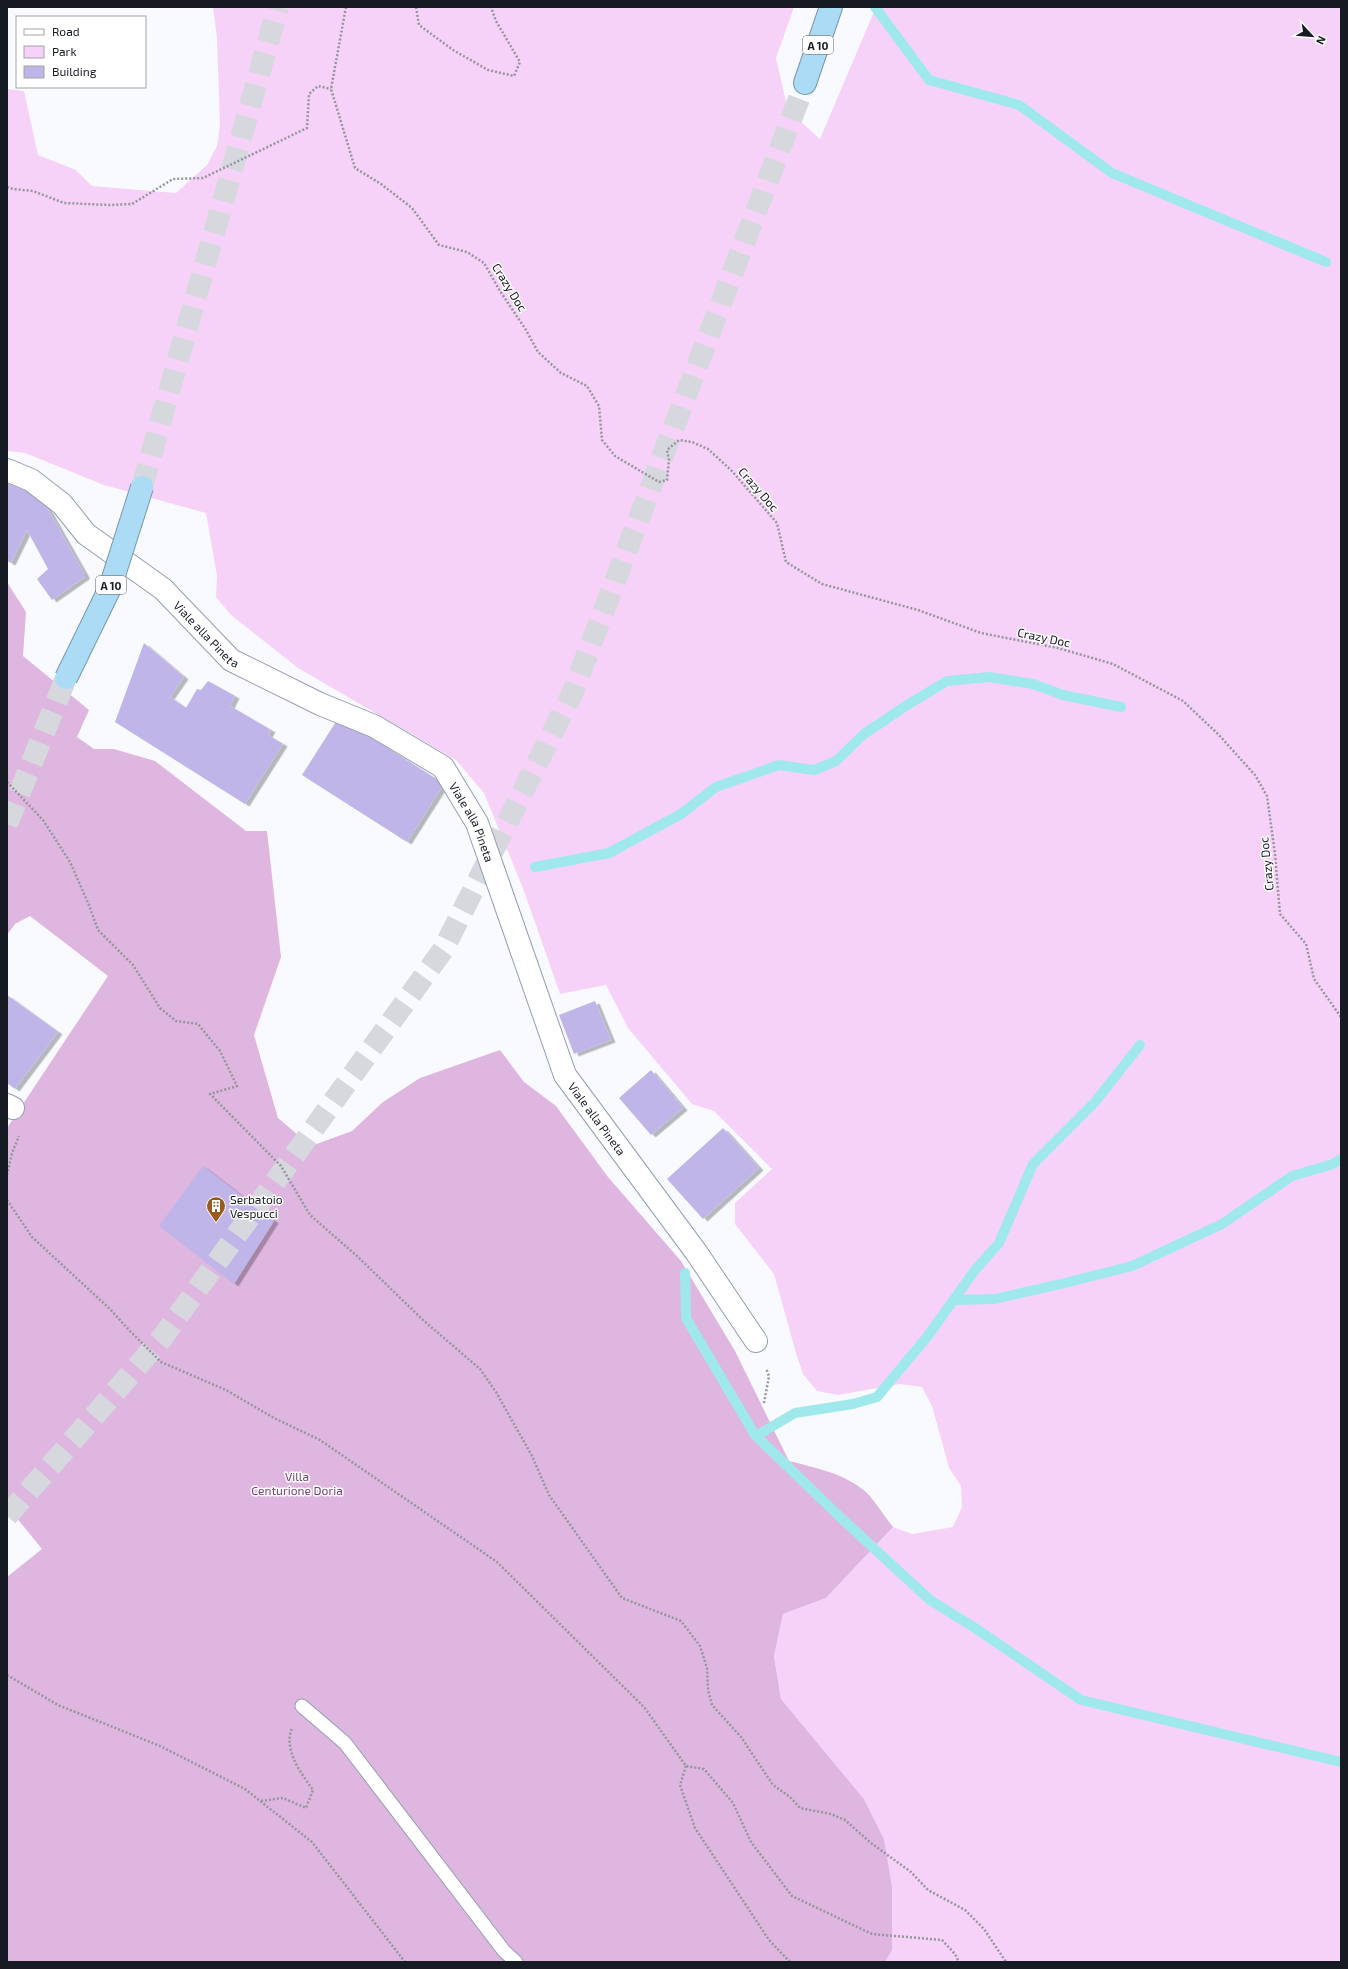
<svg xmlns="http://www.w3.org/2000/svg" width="1348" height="1969" font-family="'Exo 2',sans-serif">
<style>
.green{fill:#f7d2f8}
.forest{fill:#dfb6e0}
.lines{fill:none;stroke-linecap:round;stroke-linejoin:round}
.stream{stroke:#9fe9ec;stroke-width:10}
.building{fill:#bfb5e8;filter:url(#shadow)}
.highway-tunnel{stroke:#d6d8de;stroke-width:22;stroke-dasharray:22 11;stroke-linecap:butt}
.lane-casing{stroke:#929eb3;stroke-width:15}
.street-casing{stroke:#929eb3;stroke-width:24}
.highway-casing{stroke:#7898ab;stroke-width:24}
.path{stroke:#93969c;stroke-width:2.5;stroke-dasharray:2 2;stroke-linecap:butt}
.lane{stroke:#fff;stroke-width:13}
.street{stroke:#fff;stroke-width:22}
.highway{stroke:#acdcf5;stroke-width:22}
.highway-bridge-casing{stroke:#7898ab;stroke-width:24;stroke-linecap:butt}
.highway-bridge{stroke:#acdcf5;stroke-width:22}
.labels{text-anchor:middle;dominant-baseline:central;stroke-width:3;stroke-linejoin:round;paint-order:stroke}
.shield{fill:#fff;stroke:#5c5f64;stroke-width:1}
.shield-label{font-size:11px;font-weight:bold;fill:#161a22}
.street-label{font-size:12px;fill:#161a22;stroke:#fff}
.poi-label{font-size:12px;fill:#161a22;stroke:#fff;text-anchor:start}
.park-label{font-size:12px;fill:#734176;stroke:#fff}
</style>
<defs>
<filter id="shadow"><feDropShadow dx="4.5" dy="2.5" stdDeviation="0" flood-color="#0004"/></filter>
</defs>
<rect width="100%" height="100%" fill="#f8faff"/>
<path class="green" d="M213 7H794L776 58 788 110 820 139 876 7H1341V1962H533L887 1859 884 1839 864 1799 781 1699 774 1656 783 1614 826 1598 893 1527 912 1534 953 1527 962 1507 961 1486 949 1468 932 1406 922 1387 900 1384 838 1395 817 1391 803 1374 796 1353 774 1274 735 1224V1203L772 1169 714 1111 692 1104 628 1028 606 985 560 994 524 891 484 793 456 760 298 668 231 615 216 597 217 576 206 513 104 485 25 453 7 451V89L24 91 38 155 76 170 92 186 176 193 207 165 217 146 220 126 217 38Z"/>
<path class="forest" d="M7 582 26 612 23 656 89 710 77 737 94 749H114L155 761 246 831H267L281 957 254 1035 278 1118 311 1146 352 1131 383 1102 420 1078 500 1050 524 1082 556 1106 608 1177 681 1261 735 1351 789 1461C816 1468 844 1473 866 1492 876 1502 884 1516 893 1527L826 1598 783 1614 774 1656 781 1699 864 1799 884 1839 892 1887V1950L885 1962H7V1577L42 1549 7 1506V1128L108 976 30 916 15 924 7 935Z"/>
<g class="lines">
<path class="stream" d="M875 7 929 80 1019 105 1112 173 1326 262
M535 867 609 853 681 814 716 787 779 765 814 770 836 761 864 734 904 707 947 681 989 677 1033 684 1063 695 1121 707
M685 1273 686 1318 755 1435 840 1517 930 1600 975 1628 1081 1700 1341 1762
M953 1300 995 1299 1065 1283 1132 1266 1222 1224 1292 1176 1333 1164 1341 1159
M756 1436 795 1413 853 1404 877 1397 927 1337 975 1270 999 1243 1033 1164 1095 1102 1140 1045"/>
</g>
<path class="building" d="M7 483 41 497 85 575V577L52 600 37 579 48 569 27 530 11 563 7 561Z
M144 643 184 677 170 697 186 708 197 689 201 690 208 681 235 696 230 706 271 730 268 735 283 744 245 804 115 722Z
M339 717 444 784 407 842 302 775Z
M7 995 58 1032 15 1089 7 1083Z
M595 1001 611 1040 574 1054 559 1015Z
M651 1070 683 1108 651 1135 619 1098Z
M723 1128 759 1168 703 1219 667 1179Z
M203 1166 274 1221 234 1284 159 1226Z"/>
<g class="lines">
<path class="highway-tunnel" d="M142 487 278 7
M7 824 66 678
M7 1516 162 1338 443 950 572 694 805 83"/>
<defs>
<path id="lane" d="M302 1706 345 1743 504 1951 516 1962"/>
<g id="street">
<path id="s1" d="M7 470 31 480 62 504 86 534 163 589 231 660 320 704 374 726 443 767 477 823 565 1075 696 1252 756 1341"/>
<path d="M7 1105 13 1108"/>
</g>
<path id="highway" d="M805 83 831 7"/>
</defs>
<use href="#lane" class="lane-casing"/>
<use href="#street" class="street-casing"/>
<use href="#highway" class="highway-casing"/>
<path class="path" d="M346 7 331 89 355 168 381 184 412 208 439 245 467 252 484 263 500 291 526 330 538 352 561 373 587 386 599 406 602 440 615 456 659 482 667 480 669 460 667 450 679 440 692 442 708 449 731 470 777 523 786 562 822 584 918 610 981 633 1058 648 1113 664 1183 701 1218 734 1255 775 1267 796 1275 854 1280 914 1306 944 1314 979 1341 1017
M416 7 419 25 453 50 488 70 514 76 520 62 496 21 491 7
M7 187 13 189 33 191 64 203 110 205 132 204 173 179 203 178 307 128 309 94 318 86 331 89
M7 782 43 820 70 862 89 905 98 930 133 965 160 1008 176 1021 198 1024 220 1051 237 1086 210 1094 281 1166 310 1215 357 1256 423 1320 480 1369 496 1392 532 1456 549 1495 622 1598 681 1621 700 1646 707 1668 708 1690 712 1705 741 1737 773 1785 790 1797 800 1808 831 1814 845 1820 871 1843 911 1872 928 1890 965 1910 984 1929 1006 1962
M7 1175 12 1153 19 1136
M7 1200 32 1237 110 1309 129 1330 161 1362 226 1390 274 1418 320 1440 497 1562 644 1707 686 1766 704 1769 733 1803 751 1842 792 1896 872 1934 942 1940 955 1954 959 1962
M764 1403 769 1376 766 1368
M7 1675 58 1705 160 1746 245 1789 312 1842 405 1962
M686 1766 680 1785 695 1828 769 1940 790 1962
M261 1801 283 1798 306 1808 313 1790C301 1773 283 1750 292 1728"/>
<use href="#lane" class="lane"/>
<use href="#street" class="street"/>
<use href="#highway" class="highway"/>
<defs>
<path id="highway-bridge" d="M66 678 110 588 142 487"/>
</defs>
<use href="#highway-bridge" class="highway-bridge-casing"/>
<use href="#highway-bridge" class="highway-bridge"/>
</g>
<defs>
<symbol id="building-pin" viewBox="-11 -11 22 30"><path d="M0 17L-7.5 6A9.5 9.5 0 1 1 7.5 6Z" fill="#985a1f" stroke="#fff"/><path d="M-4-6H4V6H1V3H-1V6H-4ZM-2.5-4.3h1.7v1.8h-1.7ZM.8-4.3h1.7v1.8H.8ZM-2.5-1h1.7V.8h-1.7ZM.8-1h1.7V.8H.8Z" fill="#fff"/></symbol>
</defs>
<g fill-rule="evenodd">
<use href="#building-pin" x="205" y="1195" width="22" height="30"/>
</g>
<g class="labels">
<g class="shield">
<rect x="803" y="36" width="30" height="18" rx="3"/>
<rect x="96" y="576" width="30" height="18" rx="3"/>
</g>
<g class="shield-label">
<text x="818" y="45">A 10</text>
<text x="111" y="585">A 10</text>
</g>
<g class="street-label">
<text transform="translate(510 287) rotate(58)">Crazy Doc</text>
<text transform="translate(759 489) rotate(49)">Crazy Doc</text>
<text stroke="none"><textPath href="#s1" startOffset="261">Viale alla Pineta</textPath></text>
<text transform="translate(1044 637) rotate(12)">Crazy Doc</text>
<text stroke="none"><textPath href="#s1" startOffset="597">Viale alla Pineta</textPath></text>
<text transform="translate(1266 864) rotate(-96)">Crazy Doc</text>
<text stroke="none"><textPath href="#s1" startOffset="921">Viale alla Pineta</textPath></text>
</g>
<g class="poi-label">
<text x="230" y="1199">Serbatoio<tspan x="230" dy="14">Vespucci</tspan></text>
</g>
<g class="park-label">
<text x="297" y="1476">Villa<tspan x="297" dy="14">Centurione Doria</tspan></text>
</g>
</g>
<rect width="1348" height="1969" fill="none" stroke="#161a22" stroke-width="16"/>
<rect x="16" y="16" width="130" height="72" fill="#ffffff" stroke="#a2a3a7"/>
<rect x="24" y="29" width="20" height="6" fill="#ffffff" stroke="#a2a3a7"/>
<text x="52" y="36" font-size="12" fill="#161a22">Road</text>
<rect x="24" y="46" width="20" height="12" fill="#f7d2f8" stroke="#a2a3a7"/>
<text x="52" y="56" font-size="12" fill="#161a22">Park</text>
<rect x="24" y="66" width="20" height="12" fill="#bfb5e8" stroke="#a2a3a7"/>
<text x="52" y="76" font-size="12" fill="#161a22">Building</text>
<g transform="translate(1312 36) rotate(116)" stroke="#ffffff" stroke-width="3" paint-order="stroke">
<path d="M0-3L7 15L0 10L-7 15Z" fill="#161a22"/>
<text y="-6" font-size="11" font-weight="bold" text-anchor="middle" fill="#161a22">N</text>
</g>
</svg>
